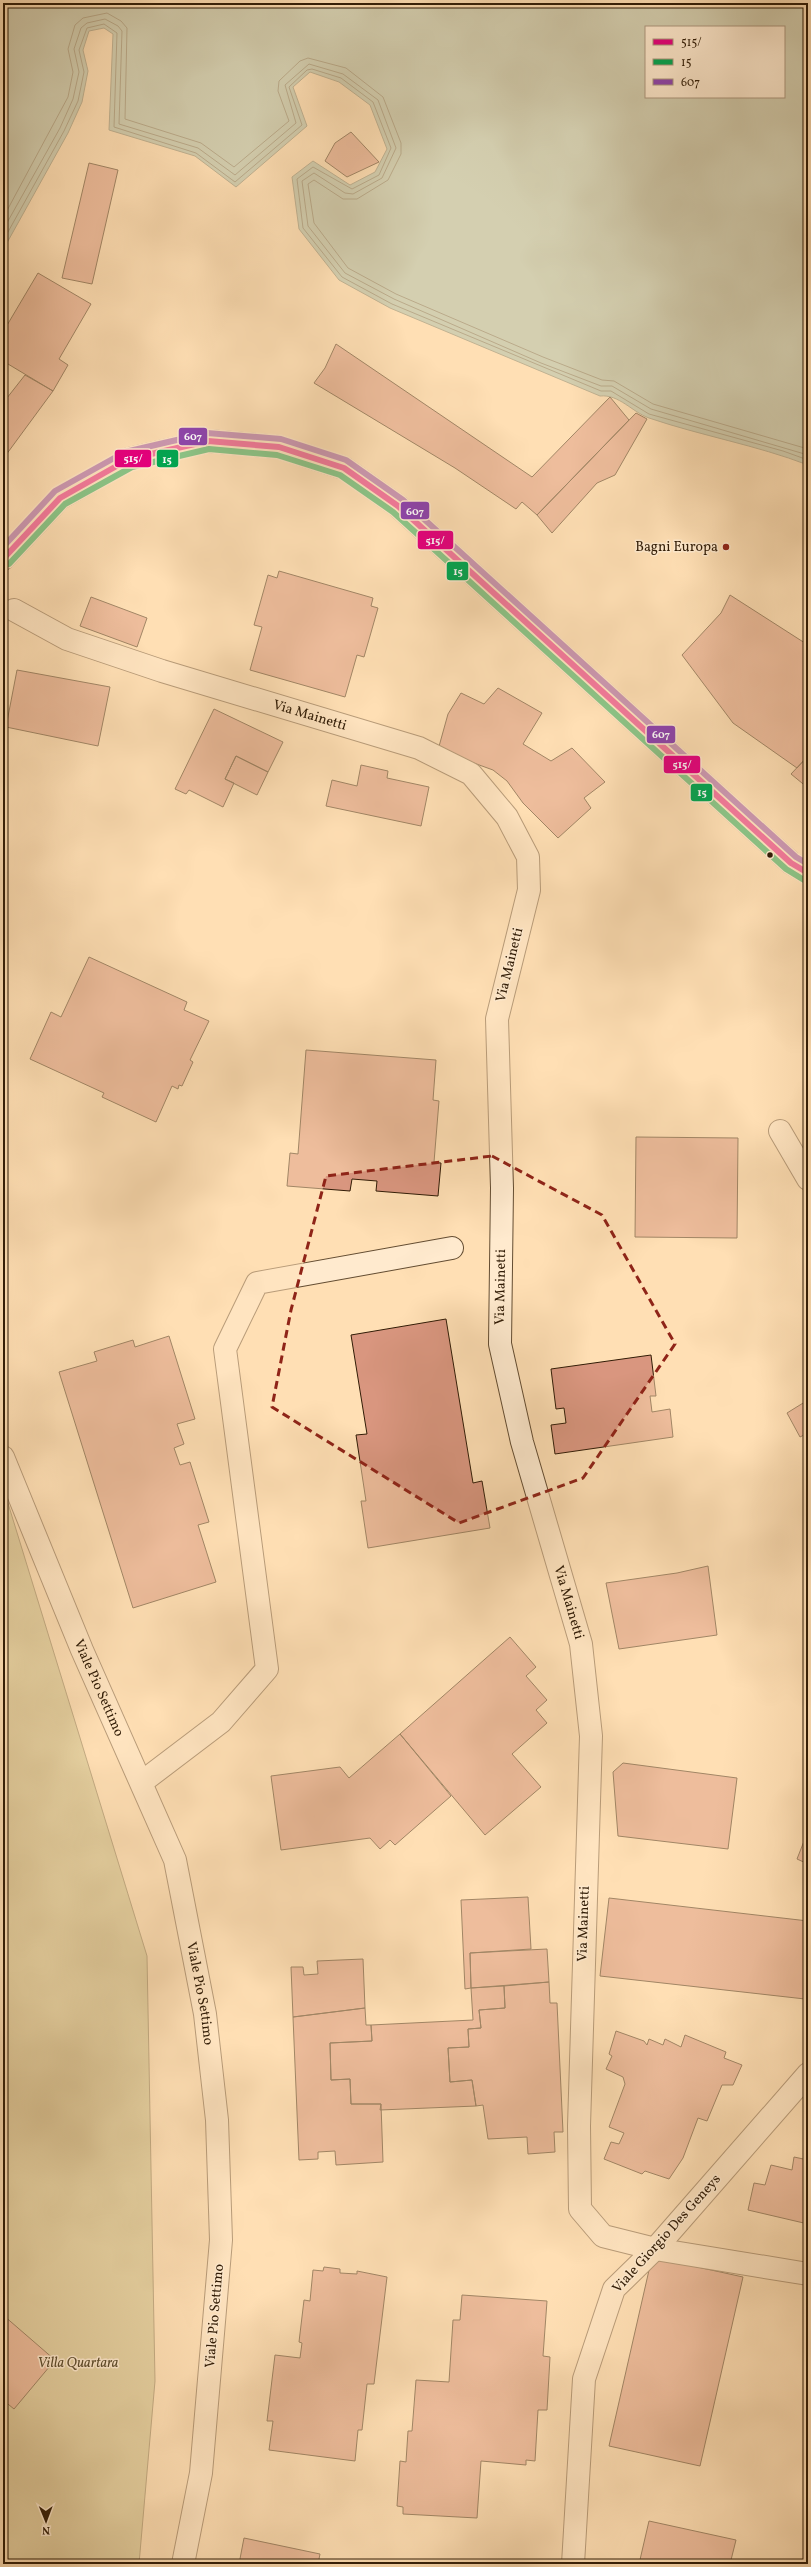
<svg xmlns="http://www.w3.org/2000/svg" width="811" height="2567" font-family="Vollkorn,serif">
<style>
.green{fill:#c7c089;stroke:#7c6e48}
.water{fill:#a0bdab;stroke:#747d69;fill-rule:evenodd}
.lines{fill:none;stroke-linecap:round;stroke-linejoin:round}
.shore{stroke:#686c58;stroke-width:1}
.building{fill:#d9967f;stroke:#311c06}
.minor-casing{stroke:#644d32;stroke-width:24}
.major-casing{stroke:#311c06;stroke-width:24}
.minor{stroke:#ffeace;stroke-width:22}
.major{stroke:#f0c07a;stroke-width:22}
.bus-1-casing{stroke:#ffeace;stroke-width:9}
.bus-2-casing{stroke:#ffeace;stroke-width:9}
.bus-3-casing{stroke:#ffeace;stroke-width:9}
.bus-1{stroke:#e5007d;stroke-width:6}
.bus-2{stroke:#00a651;stroke-width:6}
.bus-3{stroke:#8e44ad;stroke-width:6}
.marked{fill:none;stroke:#8f2418;stroke-width:3;stroke-dasharray:8 5;stroke-linejoin:round}
.poi-dot{fill:#8f2418;stroke:#ffeace;stroke-width:1.5}
.bus-dot{fill:#311c06;stroke:#ffeace;stroke-width:1.5}
.labels{text-anchor:middle;dominant-baseline:central;stroke-width:3;stroke-linejoin:round;paint-order:stroke}
.poi-label{font-size:14px;fill:#311c06;stroke:#ffeace;text-anchor:end}
.street-label{font-size:14px;fill:#311c06;stroke:#ffeace}
.park-label{font-size:14px;font-style:italic;fill:#5e4d2d;stroke:#ffeace}
.line-badge{stroke:#ffeace;stroke-width:1.5}
.badge-label{font-size:11px;text-anchor:middle;font-weight:bold;fill:#fff}
</style>
<rect width="100%" height="100%" fill="#ffdfb4"/>
<filter id="stains"><feTurbulence type="fractalNoise" baseFrequency=".005" numOctaves="4"/><feColorMatrix values="0 0 0 0 .2 0 0 0 0 .09 0 0 0 0 .02 0 0 0 .5 -.17"/></filter>
<radialGradient id="worn" r=".72"><stop offset=".6" stop-color="#630" stop-opacity="0"/><stop offset="1" stop-color="#630" stop-opacity=".3"/></radialGradient>
<path class="green" d="M3 1487 147 1956 155 2381 139 2564H3Z"/>
<path class="water" d="M3 3H808V465C756 445 702 436 649 418 632 412 619 394 600 396L390 308 339 280 299 229 292 177 313 161 350 185 375 172 387 149 370 105 339 82 310 72 293 87 307 126 236 187 195 156 109 130 113 34 104 28 89 31 83 50 88 71 82 102 68 133 3 250ZM646 27H784V97H646Z"/>
<g class="lines">
<path class="shore" d="M3 218 68 97 73 72 68 49 75 25 83 18 107 13 121 21 127 28 125 119 201 143 234 167 289 121 278 91 279 81 300 61 308 58 346 68 383 97 401 143V154L388 180 357 199H343L314 180 308 184 314 223 348 268 396 294 543 357 602 380 614 381 653 404 808 449
M3 230 60 128 73 99 79 72 74 49 81 28 87 23 105 19 118 26 122 31 119 124 198 148 235 175 296 123 285 85 309 64 343 74 378 100 396 148 382 178 353 194 345 193 314 173 302 181 308 226 345 273 394 299 541 363 601 386H612L651 409 808 455
M3 241 64 131 78 101 84 72 79 50 87 28 104 24 117 33 114 127 196 153 235 182 302 125 289 87 307 70 312 69 341 78 373 102 391 148 379 175 352 189 313 167 297 179 303 228 342 277 392 304 601 391H611L649 414 783 451 808 460"/>
</g>
<path class="building" d="M351 132 379 162 347 177 325 161 335 143Z
M89 163 118 170 92 284 62 278Z
M38 273 91 304 59 359 68 365 53 391 3 361V332Z
M336 344 532 477 610 397 629 420 537 515 522 502 516 509 455 468 314 383 325 368Z
M25 375 53 391 3 459V403Z
M636 413 647 419 615 475 597 483 552 533 537 515Z
M279 571 373 598 371 606 378 608 364 657 357 655 345 697 250 670 262 627 254 625 268 575 277 578Z
M730 595 808 645V756L797 768 733 723 682 655 721 613Z
M91 597 147 618 137 647 80 626Z
M17 670 110 687 98 746 6 727Z
M498 688 542 713 523 744 551 761 572 748 605 782 584 798 591 808 558 838 523 803 507 781 493 770 438 750 448 714 461 693 484 704Z
M214 709 283 742 268 772 236 756 225 779 234 783 223 807 189 790 186 794 175 789Z
M236 756 268 772 257 795 225 779Z
M808 756V788L791 774Z
M361 765 388 771 387 778 429 787 421 826 326 806 332 780 357 786Z
M89 957 187 1002 184 1010 209 1021 190 1060 193 1062 182 1086 179 1085 178 1089 172 1086 156 1122 102 1097 104 1093 30 1059 51 1012 61 1017Z
M306 1050 436 1060 433 1100 439 1101 434 1162 441 1163 438 1196 376 1191 377 1181 352 1179 350 1191 287 1186 290 1153 298 1154Z
M636 1137 738 1138 737 1238 635 1237Z
M446 1319 473 1483 482 1481 490 1528 368 1548 361 1501H366L356 1435 367 1434 351 1335Z
M169 1336 195 1419 177 1424 184 1444 174 1448 180 1465 190 1462 209 1522 198 1525 216 1582 133 1608 59 1372 97 1361 94 1352 133 1340 135 1347Z
M651 1355 656 1396H650L652 1412 670 1409 673 1437 555 1454 551 1425 566 1423 564 1408 556 1409 551 1369Z
M808 1400V1433L800 1437 787 1413Z
M708 1566 717 1635 619 1649 606 1583 677 1573Z
M510 1637 536 1667 526 1676 547 1700 536 1710 547 1723 512 1754 541 1787 485 1835 400 1734Z
M400 1734 451 1796 395 1845 390 1840 380 1849 370 1838 281 1850 271 1776 340 1767 349 1778Z
M623 1763 737 1778 728 1849 618 1836 613 1772Z
M808 1831V1864L797 1859Z
M528 1897 531 1949 470 1953 471 1988 465 1989 461 1900Z
M609 1898 808 1921V1973L805 1999 600 1976Z
M547 1949 549 1982 471 1988 470 1953Z
M363 1959 365 2008 293 2017 291 1967H303L304 1975 318 1974 317 1961Z
M549 1982 550 2003H557L563 2132H554L555 2152 528 2154 527 2137 488 2139 483 2105 476 2106 472 2080 450 2082 448 2048 469 2047 468 2029 481 2028 479 2010 505 2008 504 1986Z
M504 1986 505 2008 479 2010 481 2028 468 2029 469 2047 448 2048 450 2082 472 2080 476 2106 380 2110 381 2104H351L350 2079 331 2080 330 2043 372 2041 371 2025 473 2020 471 1988Z
M365 2008 366 2025H371L372 2041 330 2043 331 2080 350 2079 351 2104H381L383 2162 336 2165 335 2151 318 2152V2159L299 2160 293 2017Z
M616 2031 644 2041 647 2045 649 2039 663 2045 665 2039 681 2047 685 2035 726 2052 724 2058 742 2065 733 2085H722L707 2121 698 2118 683 2158 669 2179 645 2171 642 2174 604 2159 611 2142 619 2144 624 2133 609 2127 625 2084 623 2077 606 2069 612 2056 609 2054Z
M794 2157 808 2160V2224L748 2210 754 2183 765 2185 771 2165 792 2170Z
M652 2257 743 2277 700 2466 609 2446Z
M324 2267 340 2269V2273L357 2274V2271L387 2277 374 2384H367L362 2430H358L355 2461 269 2450 273 2421H267L275 2355 300 2358 302 2343 299 2342 304 2300 310 2301 313 2270 323 2271Z
M462 2295 547 2301 543 2356 550 2357 547 2410H538L535 2461 526 2460V2465L481 2461 477 2518 403 2514V2507L397 2506 400 2461 406 2462 408 2431H412L416 2380 449 2382 453 2320H460Z
M3 2315 55 2360 14 2409 3 2400Z
M649 2521 736 2540 730 2564H639Z
M244 2538 320 2554 318 2564H239Z"/>
<g class="lines">
<defs>
<g id="minor">
<path id="s1" d="M14 610 67 639 162 671 419 748 471 774 507 817 528 857 529 890 497 1019 502 1188 500 1344 522 1442 581 1644 591 1736 579 2126 580 2209 603 2236 655 2249 808 2274"/>
<path d="M780 1131 808 1179"/>
<path id="s2" d="M3 1457 82 1650 175 1860 205 2014 217 2120 221 2240 201 2473 183 2564"/>
<path d="M142 1782 221 1722 267 1669 225 1349 257 1283 452 1248"/>
<path d="M573 2564 584 2379 614 2289 655 2249 808 2074"/>
</g>
<path id="major" d="M3 559 60 498 129 459 208 441 279 447 344 468 398 506 791 863 808 873"/>
</defs>
<use href="#minor" class="minor-casing"/>
<use href="#major" class="major-casing"/>
<use href="#minor" class="minor"/>
<use href="#major" class="major"/>
<defs>
<path id="bus-1" d="M3 559 60 498 129 459 208 441 279 447 344 468 398 506 791 863 808 873"/>
<path id="bus-2" d="M9 564 65 504 132 467 209 449 277 455 340 475 393 512 786 869 804 880"/>
<path id="bus-3" d="M3 547 55 491 125 452 207 433 281 439 346 460 403 500 796 857 808 864"/>
</defs>
<use href="#bus-1" class="bus-1-casing"/>
<use href="#bus-2" class="bus-2-casing"/>
<use href="#bus-3" class="bus-3-casing"/>
<use href="#bus-1" class="bus-1"/>
<use href="#bus-2" class="bus-2"/>
<use href="#bus-3" class="bus-3"/>
</g>
<path d="M0 0H811V2567H0ZM492 1156 602 1215 675 1344 583 1478 459 1523 272 1407 291 1310 326 1176Z" fill="#ffdfb4" fill-opacity=".55" fill-rule="evenodd"/>
<path class="marked" d="M492 1156 602 1215 675 1344 583 1478 459 1523 272 1407 291 1310 326 1176Z"/>
<circle class="poi-dot" cx="726" cy="547" r="4"/>
<circle class="bus-dot" cx="770" cy="855" r="3.5"/>
<g class="labels">
<g class="poi-label">
<text x="718" y="547">Bagni Europa</text>
</g>
<g class="street-label">
<text stroke="none"><textPath href="#s1" startOffset="315">Via Mainetti</textPath></text>
<text transform="translate(510 965) rotate(-76)">Via Mainetti</text>
<text transform="translate(501 1287) rotate(-89)">Via Mainetti</text>
<text stroke="none"><textPath href="#s1" startOffset="1347">Via Mainetti</textPath></text>
<text stroke="none"><textPath href="#s2" startOffset="250">Viale Pio Settimo</textPath></text>
<text transform="translate(584 1924) rotate(-88)">Via Mainetti</text>
<text stroke="none"><textPath href="#s2" startOffset="574">Viale Pio Settimo</textPath></text>
<text transform="translate(667 2234) rotate(-48)">Viale Giorgio Des Geneys</text>
<text transform="translate(215 2316) rotate(-85)">Viale Pio Settimo</text>
</g>
<g class="park-label">
<text x="78" y="2363">Villa Quartara</text>
</g>
</g>
<g class="line-badge">
<rect x="178" y="427" width="30" height="19" rx="4" fill="#8e44ad"/>
<rect x="114" y="449" width="38" height="19" rx="4" fill="#e5007d"/>
<rect x="156" y="449" width="23" height="19" rx="4" fill="#00a651"/>
<rect x="400" y="501" width="30" height="19" rx="4" fill="#8e44ad"/>
<rect x="417" y="530" width="37" height="20" rx="4" fill="#e5007d"/>
<rect x="446" y="561" width="23" height="20" rx="4" fill="#00a651"/>
<rect x="646" y="725" width="30" height="19" rx="4" fill="#8e44ad"/>
<rect x="663" y="755" width="38" height="19" rx="4" fill="#e5007d"/>
<rect x="690" y="783" width="23" height="19" rx="4" fill="#00a651"/>
</g>
<g class="badge-label">
<text x="193" y="440">607</text>
<text x="133" y="462">515/</text>
<text x="167" y="463">15</text>
<text x="415" y="515">607</text>
<text x="435" y="544">515/</text>
<text x="458" y="575">15</text>
<text x="661" y="738">607</text>
<text x="682" y="768">515/</text>
<text x="702" y="796">15</text>
</g>
<rect width="811" height="2567" fill="none" stroke="#ffdfb4" stroke-width="16"/>
<rect x="4" y="4" width="803" height="2559" fill="none" stroke="#311c06" stroke-width="2"/>
<rect x="8" y="8" width="795" height="2551" fill="none" stroke="#311c06"/>
<rect x="645" y="26" width="140" height="72" fill="#ffeace" stroke="#ad987e"/>
<rect x="653" y="39" width="20" height="6" fill="#e5007d" stroke="#ad987e"/>
<text x="681" y="46" font-size="12" fill="#311c06">515/</text>
<rect x="653" y="59" width="20" height="6" fill="#00a651" stroke="#ad987e"/>
<text x="681" y="66" font-size="12" fill="#311c06">15</text>
<rect x="653" y="79" width="20" height="6" fill="#8e44ad" stroke="#ad987e"/>
<text x="681" y="86" font-size="12" fill="#311c06">607</text>
<g transform="translate(46 2521) rotate(179)" stroke="#ffeace" stroke-width="3" paint-order="stroke">
<path d="M0-3L7 15L0 10L-7 15Z" fill="#311c06"/>
<text y="-6" font-size="11" font-weight="bold" text-anchor="middle" fill="#311c06">N</text>
</g>
<rect width="100%" height="100%" filter="url(#stains)"/>
<rect width="100%" height="100%" fill="url(#worn)"/>
</svg>
